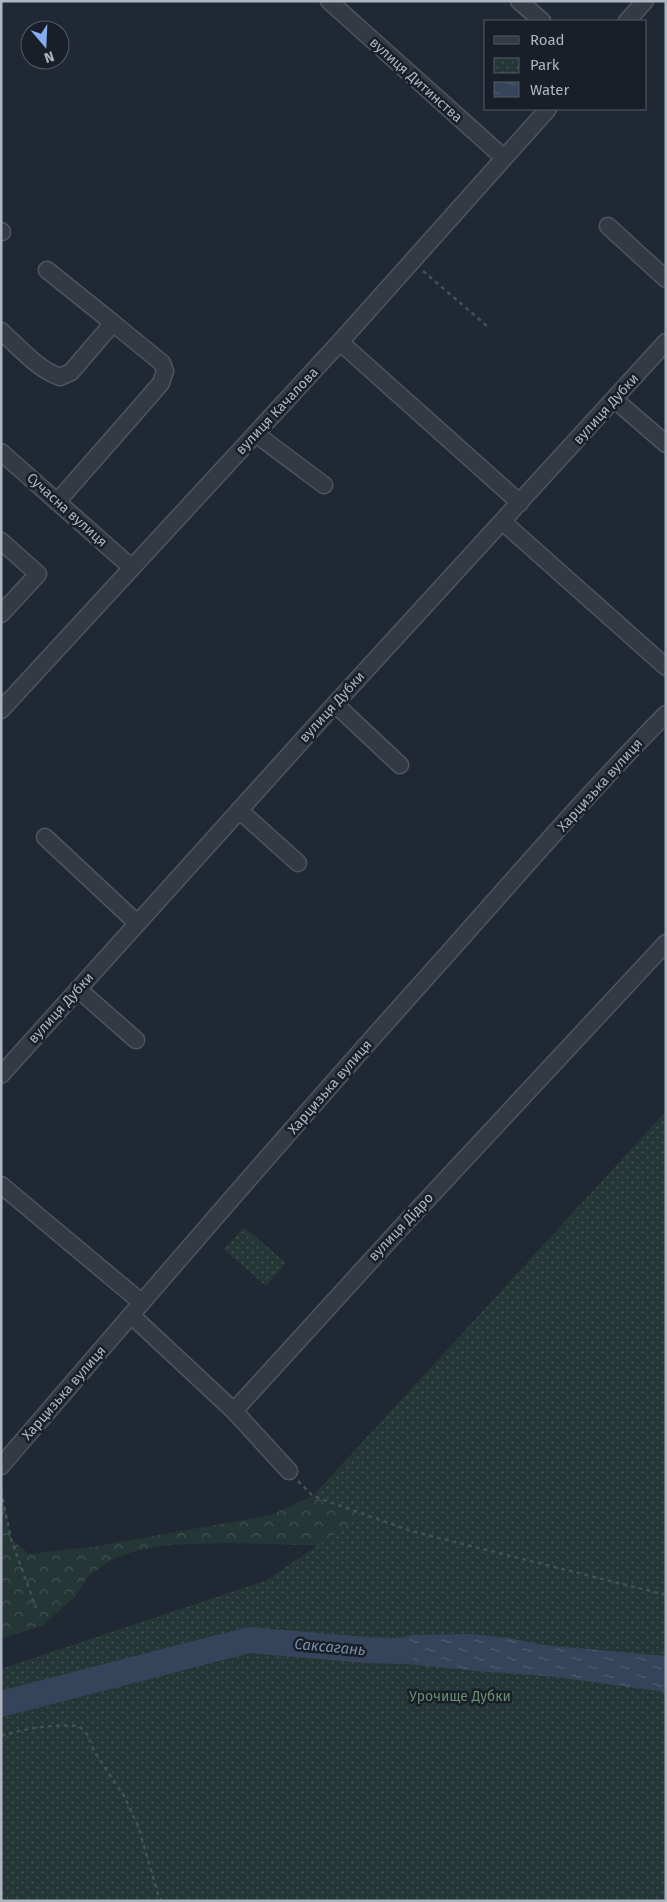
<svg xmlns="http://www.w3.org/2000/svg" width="667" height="1902" font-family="'Fira Sans',sans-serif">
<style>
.forest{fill:url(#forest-crowns)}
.park{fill:url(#park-dots)}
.water{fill:url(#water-ripples)}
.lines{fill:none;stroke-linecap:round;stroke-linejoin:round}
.river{stroke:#35445a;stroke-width:26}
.minor-casing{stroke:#4e555f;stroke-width:19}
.path{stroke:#415254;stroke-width:2.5;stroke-dasharray:4 4;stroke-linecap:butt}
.minor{stroke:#333a44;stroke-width:16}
.labels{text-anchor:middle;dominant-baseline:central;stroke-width:5;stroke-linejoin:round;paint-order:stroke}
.street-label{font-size:14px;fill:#adb5c1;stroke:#191f28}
.park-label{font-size:14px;fill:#678f70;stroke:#191f28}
.water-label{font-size:15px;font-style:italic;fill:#778da9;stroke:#191f28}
</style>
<defs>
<pattern id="forest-crowns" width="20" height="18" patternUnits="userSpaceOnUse" patternTransform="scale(1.25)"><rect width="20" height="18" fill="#253636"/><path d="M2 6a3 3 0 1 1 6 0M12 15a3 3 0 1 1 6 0" fill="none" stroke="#425151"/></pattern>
<pattern id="park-dots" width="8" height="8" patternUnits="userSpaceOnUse" patternTransform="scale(1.25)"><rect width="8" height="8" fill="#253636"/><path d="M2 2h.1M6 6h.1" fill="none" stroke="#425151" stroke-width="1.8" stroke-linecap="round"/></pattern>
<pattern id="water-ripples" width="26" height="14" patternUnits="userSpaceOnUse" patternTransform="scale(1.25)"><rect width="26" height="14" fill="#35445a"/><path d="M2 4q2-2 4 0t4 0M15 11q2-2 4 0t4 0" fill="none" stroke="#505d70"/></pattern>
</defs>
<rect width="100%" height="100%" fill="#202833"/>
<path class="forest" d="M1 1491 11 1539 29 1554 92 1547 271 1515 313 1496 410 1531 334 1546 227 1543 167 1545 135 1551 111 1560 87 1577 76 1596 43 1625 1 1639Z"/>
<path class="park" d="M666 1111V1901H1V1669L265 1581 363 1515 313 1496Z
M244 1227 286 1263 266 1286 224 1249Z"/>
<path class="water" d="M471 1634 509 1638 544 1645 666 1656V1692L548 1676 487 1672 387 1662 367 1650 384 1641 413 1635Z"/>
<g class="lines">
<path class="river" d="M1 1704 249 1640 367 1650 402 1651"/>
<defs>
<path id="minor" d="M329 1 504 158
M519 1 542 21
M627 21 645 1
M608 226 666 279
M1 231 2 232
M47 270 113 323
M1 331C19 347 37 369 60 377L71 372 113 323 162 363 165 371 161 383 142 405 57 502
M340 342 520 503
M614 399 666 444
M256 434 324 485
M1 452 132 568
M503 522 666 667
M1 541 38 574 1 614
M335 704 400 765
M1 710 340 342 548 109
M239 810 298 863
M45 837 137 923
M78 989 136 1040
M1 1075 335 704 666 342
M1 1185 141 1302
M131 1315 234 1411 398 1231 666 943
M234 1411 289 1471
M1 1466C150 1293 299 1119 452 949 522 870 592 789 666 714"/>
</defs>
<use href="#minor" class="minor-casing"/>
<path class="path" d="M423 271 487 326
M298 1481 313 1496 411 1531 666 1595
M1 1491 11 1539 36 1608
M1 1736C27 1728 52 1724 79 1726L87 1734 94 1751 124 1796 138 1826 158 1894 162 1901"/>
<use href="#minor" class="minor"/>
</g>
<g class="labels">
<g class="street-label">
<text transform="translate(416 80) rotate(42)">вулиця Дитинства</text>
<text transform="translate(606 409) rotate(-48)">вулиця Дубки</text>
<text transform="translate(277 411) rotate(-47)">вулиця Качалова</text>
<text transform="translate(67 510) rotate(42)">Сучасна вулиця</text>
<text transform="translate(332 707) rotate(-48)">вулиця Дубки</text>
<text transform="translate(600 785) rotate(-48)">Харцизька вулиця</text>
<text transform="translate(61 1008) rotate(-48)">вулиця Дубки</text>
<text transform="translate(330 1087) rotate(-49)">Харцизька вулиця</text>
<text transform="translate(401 1227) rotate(-47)">вулиця Дідро</text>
<text transform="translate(64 1393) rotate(-49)">Харцизька вулиця</text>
</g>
<g class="park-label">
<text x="460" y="1696">Урочище Дубки</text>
</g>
<g class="water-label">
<text transform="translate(330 1647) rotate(5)">Саксагань</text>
</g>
</g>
<rect width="667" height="1902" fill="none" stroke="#adb5c1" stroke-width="5"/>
<rect x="484" y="20" width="162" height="90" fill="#191f28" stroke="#545b65"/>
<rect x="494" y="36" width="25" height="8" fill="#333a44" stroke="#545b65"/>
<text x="530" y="45" font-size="15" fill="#adb5c1">Road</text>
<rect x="494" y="58" width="25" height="15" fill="url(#park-dots)" stroke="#545b65"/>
<text x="530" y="70" font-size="15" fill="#adb5c1">Park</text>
<rect x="494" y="82" width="25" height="15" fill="url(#water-ripples)" stroke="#545b65"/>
<text x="530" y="95" font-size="15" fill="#adb5c1">Water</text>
<g transform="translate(45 45) rotate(161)"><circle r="24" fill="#191f28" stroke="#545b65"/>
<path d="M0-4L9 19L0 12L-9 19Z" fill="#84aeef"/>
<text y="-8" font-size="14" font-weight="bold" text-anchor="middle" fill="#adb5c1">N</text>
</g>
</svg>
